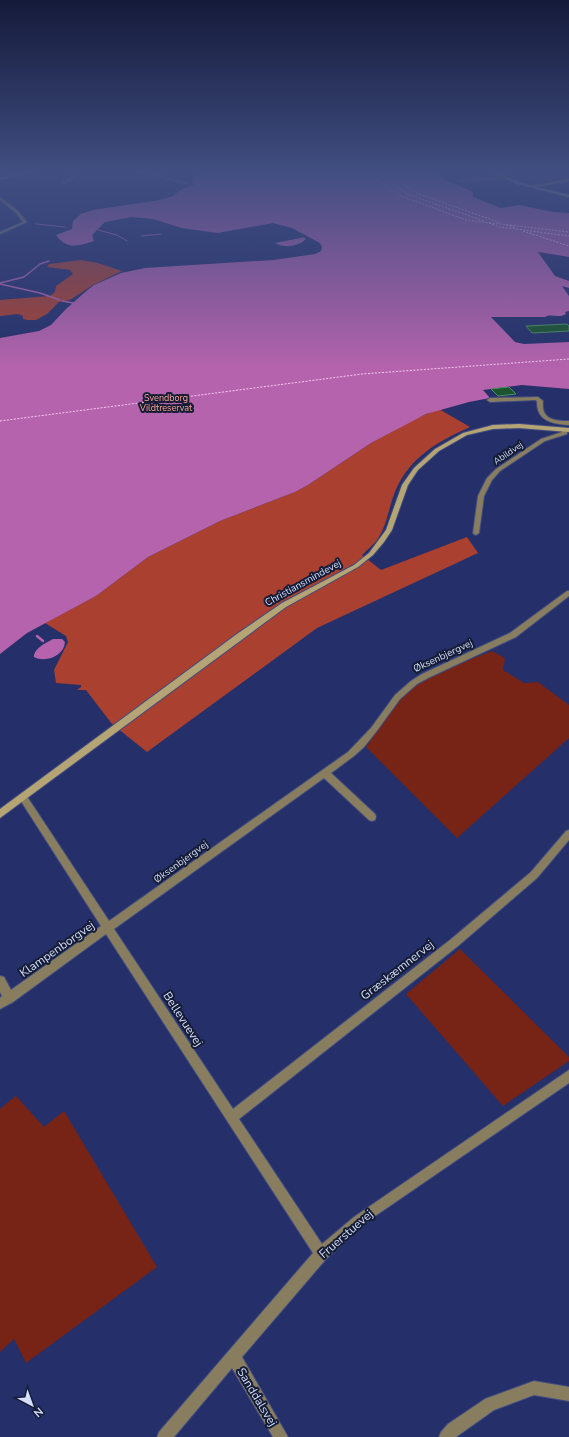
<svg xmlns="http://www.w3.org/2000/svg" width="569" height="1437" font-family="'Nunito Sans',sans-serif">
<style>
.green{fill:#772316}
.forest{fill:#aa4030}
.water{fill:#b663ad}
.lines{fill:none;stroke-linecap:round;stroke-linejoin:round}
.stream-far2{stroke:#b663ad;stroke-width:1}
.stream-far1{stroke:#b663ad;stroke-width:1.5}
.stream{stroke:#b663ad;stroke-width:2.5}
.ferry{stroke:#facef3;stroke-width:1;stroke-dasharray:2 1.5;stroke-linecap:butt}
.building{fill:#1c542f;stroke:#4c8f5f}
.street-casing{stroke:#414c81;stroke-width:2}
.secondary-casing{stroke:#414c81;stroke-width:2}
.street{fill:#887e5f;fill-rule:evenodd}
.secondary{fill:#b6a574;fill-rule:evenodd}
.labels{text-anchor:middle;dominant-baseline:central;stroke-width:4;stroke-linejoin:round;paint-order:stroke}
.far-park-label{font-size:9px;fill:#faa595;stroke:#151c36}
.far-street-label{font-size:9px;fill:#d5defb;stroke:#151c36}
.street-label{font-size:10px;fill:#d5defb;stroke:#151c36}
.near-street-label{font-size:12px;fill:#d5defb;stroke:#151c36}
</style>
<rect width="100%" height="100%" fill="#25306a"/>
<path class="green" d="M492 651 505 658 503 670 524 683 538 682 569 705V738L457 838 366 747C378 731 388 712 402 698 425 673 462 663 492 651Z
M460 949 569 1057V1061L503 1106 406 994Z
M16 1096 44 1127 64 1111 157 1267 26 1363 14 1339 0 1352V1109Z"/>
<path class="forest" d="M81 260 98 263 122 271 93 285 70 300 59 302 47 314 36 320H28L23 319V316L18 314 0 316V300L50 296 55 292 56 286 73 274 70 270 47 267 49 264Z
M439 409 470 427C441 440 415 454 399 483 389 501 389 523 377 540 373 545 367 550 362 555L381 570 467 537 478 553 317 628 147 752 112 724 86 690H77L81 687V685L56 683 54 670 68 642 66 636 45 623 96 596 148 557 220 521 295 492 308 485 371 443 417 418Z"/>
<path class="water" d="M198 171H437L438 175 442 178 473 192V197L501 208 518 205 554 212 569 213V257L538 252 555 276 569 281V288L562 286 569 296V311L565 312 566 314C558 319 551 313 545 317H491L515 342 524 344 569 342V389L522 385 483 390 490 398 469 402 426 414 371 443 308 485 295 492 220 521 148 557 96 596 27 633 0 654V338L39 331 51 325 65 310 84 293 94 285 121 273 145 268 274 260 315 254 321 251 322 247 320 243 292 228 273 223 218 233 182 228 153 219 132 217 105 222 92 235 94 241C78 246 67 250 56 235L72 229 73 221 81 214 93 210 160 200 173 196 180 190 195 184 191 183Z
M306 237 303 238 306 239C299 246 285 249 275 243Z
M53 639H62L65 642C64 656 46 663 34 657 34 648 46 643 53 639Z"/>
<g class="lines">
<path class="stream-far2" d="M36 224 65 227
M98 230 117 235 127 241
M141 236 161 234"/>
<path class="stream-far1" d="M0 283 24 277 40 264 49 261
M0 284 40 293 60 300
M62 301 73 303"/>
<path class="stream" d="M37 636 43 641"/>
<path class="ferry" d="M365 171 399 195 466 220 569 232
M374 171 407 194 484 221
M384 171 416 193 501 223
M489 223 500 227 569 236
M506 225 516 228
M523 231 569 246
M0 421 362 374 569 359"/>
</g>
<path class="building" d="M567 324 569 326V331L532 333 526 326Z
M509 387 516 394 498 396 491 389Z"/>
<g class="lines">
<defs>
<path id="street" d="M63 171H66L75 177 65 184H63V182L72 177Z
M134 171H139L188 183 186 184Z
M504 176 505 178 461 182 459 181Z
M0 197 18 211 27 222 0 234V232L23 222 16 213 0 200Z
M538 397 543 401C541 419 553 421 569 421V425C553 424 536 421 537 401L535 400 490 402 487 400 490 398Z
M564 428 567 430V434L545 441 500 471 492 480 484 496 479 533 476 535 474 534 473 533 478 496 487 478 496 469 541 439 562 432 561 430Z
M567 591H569V596L516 637 428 678 417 684 400 699 376 732 364 747 354 756 331 773 375 814 376 817 375 820 372 821 369 820 324 778 114 929 233 1109 450 940 531 872 566 831 569 830V840L537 878 458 946 239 1119 322 1244 354 1217 569 1070V1083L362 1225 326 1259 242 1357 288 1437H273L232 1368 174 1437H157L159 1432 313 1253 106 934 13 1002 0 1009V998L2 996 0 992V976L4 977 11 990 101 926 19 798 20 795 23 794 26 795 109 921 348 752 371 728 395 695 411 681 422 674 510 633Z
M534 1381 569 1387V1401L534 1395 494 1410 456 1437H439L441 1432 448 1424 485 1399Z"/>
<path id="secondary" d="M31 171H36L0 180V178Z
M491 171H494L519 182 532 186 569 179V181L535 187 569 195V197L517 184Z
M519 424 569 428V432L519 428 493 429 467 435 439 451 418 470 408 485 392 530 384 542 373 555 358 567 286 607 0 818V809L237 634 282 603 354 565 369 553 386 530 402 485 414 468 435 449 463 433 493 425Z"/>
</defs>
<use href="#street" class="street-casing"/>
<use href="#secondary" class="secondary-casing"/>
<use href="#street" class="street"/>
<use href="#secondary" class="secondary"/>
</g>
<linearGradient id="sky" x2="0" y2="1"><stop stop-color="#141a3a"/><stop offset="0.46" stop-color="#404e81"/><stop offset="1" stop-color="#404e81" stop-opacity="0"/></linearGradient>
<rect width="569" height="372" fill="url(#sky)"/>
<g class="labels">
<g class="far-park-label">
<text x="166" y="398">Svendborg<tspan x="166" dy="10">Vildtreservat</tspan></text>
</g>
<g class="far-street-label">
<text transform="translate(508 453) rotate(-34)">Abildvej</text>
</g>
<g class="street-label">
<text transform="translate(303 583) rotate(-29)">Christiansmindevej</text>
<text transform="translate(443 656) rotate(-25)">Øksenbjergvej</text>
<text transform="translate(181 862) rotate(-36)">Øksenbjergvej</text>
</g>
<g class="near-street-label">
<text transform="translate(57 949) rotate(-35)">Klampenborgvej</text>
<text transform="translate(397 970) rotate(-38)">Græskæmnervej</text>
<text transform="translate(183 1019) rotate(57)">Bellevuevej</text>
<text transform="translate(346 1234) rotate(-41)">Fruerstuevej</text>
<text transform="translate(257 1397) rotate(59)">Sanddalsvej</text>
</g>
</g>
<g transform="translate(32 1405) rotate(139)" stroke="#151c36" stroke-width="3" paint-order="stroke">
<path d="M0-3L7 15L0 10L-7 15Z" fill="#d5defb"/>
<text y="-6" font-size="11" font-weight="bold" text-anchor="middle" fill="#d5defb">N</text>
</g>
</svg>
